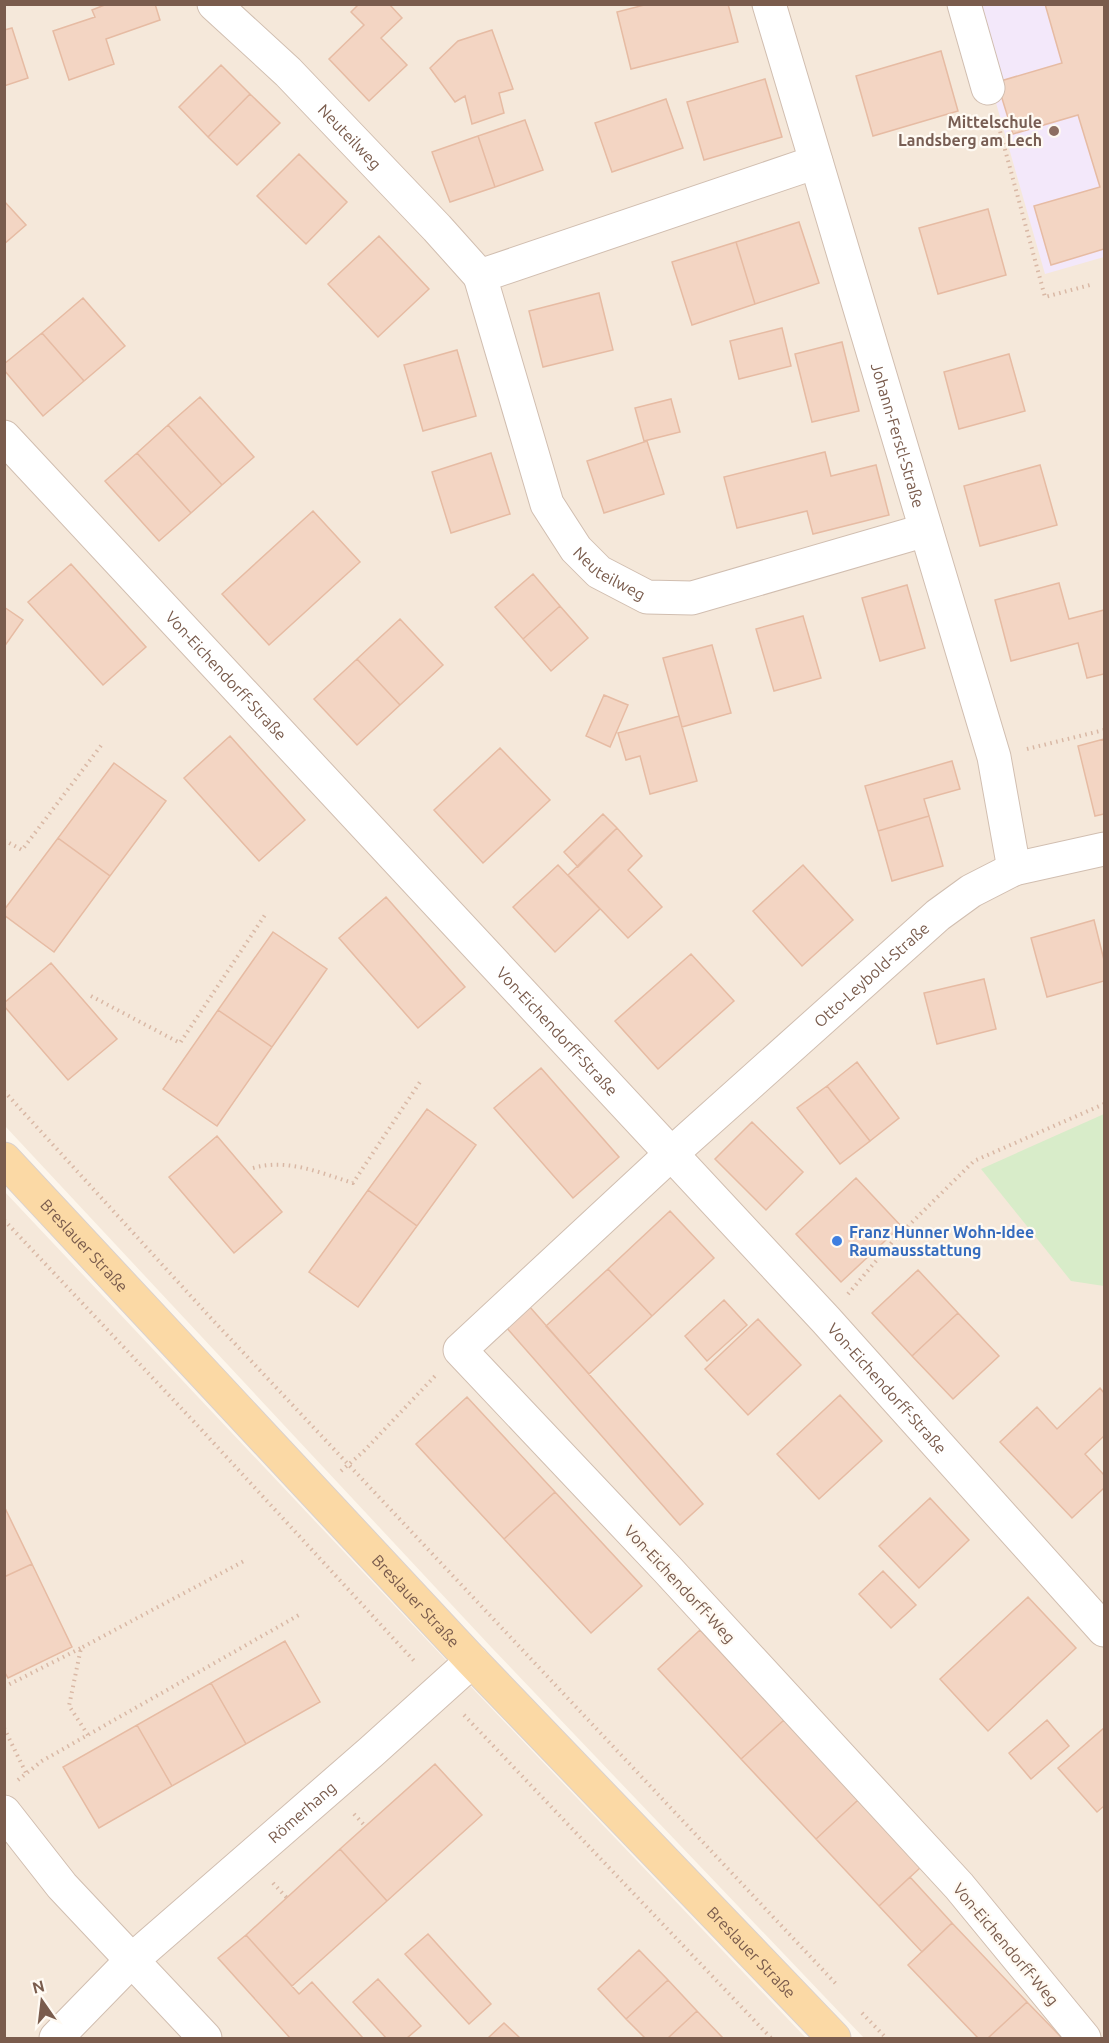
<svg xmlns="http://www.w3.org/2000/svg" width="1109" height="2043" font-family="Ubuntu,sans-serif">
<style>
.residential{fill:#f5e8da}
.education{fill:#f3e8fa}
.green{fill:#d8ecc9}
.building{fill:#f3d5c3;stroke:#e6bba3;stroke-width:1.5}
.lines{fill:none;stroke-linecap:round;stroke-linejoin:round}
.minor-casing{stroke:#d1beb0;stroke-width:35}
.major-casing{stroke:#dad1cd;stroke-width:35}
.path{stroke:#d9b8a5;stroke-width:4;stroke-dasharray:1.5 4.5;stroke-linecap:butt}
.minor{stroke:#fff;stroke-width:33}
.major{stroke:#fbd9a5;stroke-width:33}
.education-dot{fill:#8d6e63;stroke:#fffaf3;stroke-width:2}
.shop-dot{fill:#3f7fe0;stroke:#fffaf3;stroke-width:2}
.labels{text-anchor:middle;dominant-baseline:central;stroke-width:4.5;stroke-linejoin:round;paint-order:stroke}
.education-label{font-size:16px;font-weight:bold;fill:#785e54;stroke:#fffaf3;text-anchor:end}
.street-label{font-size:16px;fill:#7a5c4d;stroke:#fffaf3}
.shop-label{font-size:16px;font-weight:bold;fill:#366cbe;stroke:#fffaf3;text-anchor:start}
</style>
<rect width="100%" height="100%" fill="#fdf6ec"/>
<path class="residential" d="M5 5H1104V2038H864L492 1648 5 1126Z
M4 1191 476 1692 806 2038H5Z"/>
<path class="education" d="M968 5H1104V257L1045 274Z"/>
<path class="green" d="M1104 1114V1286L1071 1281 981 1169Z"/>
<path class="building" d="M107 4H155L160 20 106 39 114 64 69 80 53 31 95 17 92 10Z
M359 4H389L402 18 381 38 407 65 369 101 329 59 364 25 351 12Z
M648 4H728L738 42 631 69 617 12Z
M1045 4H1104V249L1051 265 1034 206 1100 187 1078 115 1013 134 997 82 1062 63Z
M12 28 28 78 4 86V30Z
M492 30 513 89 499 93 504 113 472 124 465 96 455 102 430 68 458 41Z
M941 51 958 111 873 136 856 76Z
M221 65 250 94 208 137 179 107Z
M765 79 782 137 704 160 687 102Z
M250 94 280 123 237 165 208 137Z
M666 99 683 148 612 172 595 123Z
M525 120 543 170 495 187 478 136Z
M478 136 495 187 450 202 432 152Z
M299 154 347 202 306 244 257 196Z
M4 201 26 225 4 244Z
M988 209 1006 275 938 294 919 228Z
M799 222 819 283 755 304 736 242Z
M379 236 429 289 378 337 328 284Z
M736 242 755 304 692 325 672 262Z
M599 293 613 350 543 367 529 311Z
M83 298 125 346 84 381 42 333Z
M782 328 791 366 739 379 730 341Z
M42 333 84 381 43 416 4 370V364Z
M842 342 859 411 812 422 795 354Z
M457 350 476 416 423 431 404 365Z
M1009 354 1025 411 959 429 944 372Z
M200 397 254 457 222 485 168 425Z
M671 399 680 432 644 441 635 408Z
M168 425 222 485 191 513 137 453Z
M647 441 664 494 604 513 587 461Z
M825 452 831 476 876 465 889 515 813 534 807 511 737 528 724 477Z
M137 453 191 513 159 541 105 481Z
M491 453 510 514 451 533 432 472Z
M1040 465 1057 525 980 546 964 486Z
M313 511 360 562 269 645 222 594Z
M71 564 146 647 103 685 28 602Z
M533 574 560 606 523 639 495 607Z
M1059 583 1069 619 1104 610V674L1087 678 1078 643 1011 661 995 600Z
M907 585 925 648 880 661 862 598Z
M560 606 588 638 551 671 523 639Z
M4 607 23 620 4 647Z
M803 616 821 678 774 691 756 629Z
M400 619 443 665 400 705 357 659Z
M712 645 731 713 682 727 663 658Z
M357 659 400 705 357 745 314 699Z
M604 695 628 705 610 747 586 736Z
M679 716 697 781 650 794 640 756 626 760 618 733Z
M230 736 305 820 259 861 184 778Z
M1104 739V814L1095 816 1078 746Z
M500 748 550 800 483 863 434 810Z
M952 761 960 789 924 799 929 816 878 831 865 786Z
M114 763 166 801 110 876 58 838Z
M603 814 617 828 578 867 564 852Z
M929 816 943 866 892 881 878 831Z
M617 828 642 856 628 870 662 907 628 938 568 875Z
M58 838 110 876 54 952 4 915V910Z
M558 865 600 909 555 952 513 907Z
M803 865 853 920 802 966 753 911Z
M386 897 465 987 418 1028 339 938Z
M1094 920 1104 960V981L1047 997 1031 938Z
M273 932 327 969 272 1047 218 1010Z
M691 954 734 1001 658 1069 615 1021Z
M51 963 117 1039 68 1080 4 1006V1003Z
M984 979 996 1029 937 1044 924 993Z
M218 1010 272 1047 217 1126 163 1089Z
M857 1062 899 1118 870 1141 827 1086Z
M541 1068 619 1157 573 1198 494 1108Z
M827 1086 870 1141 840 1164 797 1108Z
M427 1109 476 1145 417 1226 368 1190Z
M752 1122 803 1172 766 1210 715 1159Z
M217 1136 282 1212 234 1253 169 1177Z
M856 1178 901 1226 841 1282 796 1234Z
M368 1190 417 1226 358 1307 309 1272Z
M670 1211 714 1258 652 1316 608 1269Z
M608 1269 652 1316 589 1374 546 1326Z
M918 1270 958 1313 912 1356 872 1313Z
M724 1300 747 1325 707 1361 685 1336Z
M529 1306 703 1504 680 1525 506 1327Z
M958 1313 999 1356 953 1399 912 1356Z
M758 1319 801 1365 748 1415 705 1369Z
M1100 1388 1104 1393V1436L1085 1454 1104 1475V1488L1072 1518 1000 1442 1037 1407 1057 1429Z
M840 1395 882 1441 819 1499 777 1454Z
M467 1397 555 1492 504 1539 416 1444Z
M555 1492 642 1586 591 1633 504 1539Z
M930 1498 969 1540 919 1588 879 1546Z
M4 1506 32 1564 4 1577Z
M32 1564 72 1647 8 1678 4 1671V1577Z
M883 1571 916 1605 891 1628 859 1594Z
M1028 1597 1076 1648 988 1731 940 1679Z
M700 1630 784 1720 741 1759 658 1669Z
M285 1641 320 1702 246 1744 211 1683Z
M211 1683 246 1744 172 1786 137 1725Z
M784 1720 858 1800 816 1839 741 1759Z
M1047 1720 1069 1746 1031 1779 1009 1753Z
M137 1725 172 1786 99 1828 63 1767Z
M1104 1728V1806L1097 1812 1058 1768Z
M435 1764 482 1815 387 1901 340 1849Z
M858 1800 921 1867 879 1906 816 1839Z
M340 1849 387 1901 292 1986 246 1935Z
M910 1877 952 1923 922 1952 879 1906Z
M952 1923 1027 2002 988 2038H978L908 1965Z
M428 1934 491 2004 469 2024 405 1954Z
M246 1935 299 1994 312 1982 363 2038H290L218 1958Z
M639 1950 668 1980 626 2019 598 1989Z
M378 1979 421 2026 407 2038H386L353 2002Z
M668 1980 697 2011 668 2038H645L626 2019Z
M1027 2002 1062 2038H988Z
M697 2011 723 2038H668Z
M504 2023 520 2038H488Z"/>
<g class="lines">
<defs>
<g id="minor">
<path id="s1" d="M214 4 288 72 437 228 480 276"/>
<path id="s2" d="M769 4 994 757 1014 869"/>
<path d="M964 4 988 88"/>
<path id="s3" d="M816 162 480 276 547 504 576 549 599 572 647 597 692 598 926 530"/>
<path id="s4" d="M4 437 826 1320 1104 1630"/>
<path d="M4 1812 62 1886 205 2038"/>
<path id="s5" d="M56 2038 132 1960 371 1752 472 1661"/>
<path id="s6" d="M1084 2038 959 1886 667 1569 460 1350 671 1154 938 915 971 891 1014 869 1104 849"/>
</g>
<g id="major">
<path id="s7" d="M4 1159 472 1661 834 2038"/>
</g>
</defs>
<use href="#minor" class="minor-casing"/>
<use href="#major" class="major-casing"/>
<path class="path" d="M997 120 1045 297 1090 285
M1027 749 1104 730
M4 840 22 850 103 743
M91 996 180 1043 267 912
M4 1091 209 1316 837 1985
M253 1168C288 1158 320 1173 353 1183L422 1079
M4 1220 198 1426 416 1663
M848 1294 893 1241 974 1161 1104 1104
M341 1471 363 1452 435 1376
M4 1687 81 1648
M464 1715 771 2038
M4 1728 26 1773
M88 1735 69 1706 81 1648 246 1560
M18 1780 42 1761 299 1615
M354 1814 366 1827
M273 1883 287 1898
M862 2013 886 2038"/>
<use href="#minor" class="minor"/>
<use href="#major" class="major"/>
</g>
<circle class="education-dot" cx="1054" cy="131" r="6"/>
<circle class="shop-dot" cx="837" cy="1241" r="6"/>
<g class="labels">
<g class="education-label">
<text x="1042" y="122">Mittelschule<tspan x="1042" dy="18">Landsberg am Lech</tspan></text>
</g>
<g class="street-label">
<text stroke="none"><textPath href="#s1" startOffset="190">Neuteilweg</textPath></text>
<text stroke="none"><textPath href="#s2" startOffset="450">Johann-Ferstl-Straße</textPath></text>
<text stroke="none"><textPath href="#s3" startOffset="688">Neuteilweg</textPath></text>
<text stroke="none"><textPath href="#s4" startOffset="326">Von-Eichendorff-Straße</textPath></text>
<text stroke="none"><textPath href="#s6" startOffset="1486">Otto-Leybold-Straße</textPath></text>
<text stroke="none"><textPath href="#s4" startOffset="812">Von-Eichendorff-Straße</textPath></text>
<text stroke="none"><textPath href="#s7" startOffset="118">Breslauer Straße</textPath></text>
<text stroke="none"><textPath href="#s4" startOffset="1298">Von-Eichendorff-Straße</textPath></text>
<text transform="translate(680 1584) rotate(47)">Von-Eichendorff-Weg</text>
<text stroke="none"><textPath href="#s7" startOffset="604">Breslauer Straße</textPath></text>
<text stroke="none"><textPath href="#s5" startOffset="334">Römerhang</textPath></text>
<text transform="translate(1006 1944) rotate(50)">Von-Eichendorff-Weg</text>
<text stroke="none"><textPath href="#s7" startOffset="1090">Breslauer Straße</textPath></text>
</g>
<g class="shop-label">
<text x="849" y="1232">Franz Hunner Wohn-Idee<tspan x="849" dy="18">Raumausstattung</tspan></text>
</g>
</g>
<rect width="1109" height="2043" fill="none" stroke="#7a5c4d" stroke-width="12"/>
<g transform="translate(42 2001) rotate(346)" stroke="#fffaf3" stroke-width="4.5" paint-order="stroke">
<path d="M0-4.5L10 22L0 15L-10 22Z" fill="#7a5c4d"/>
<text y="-9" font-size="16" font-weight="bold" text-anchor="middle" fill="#7a5c4d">N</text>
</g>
</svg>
